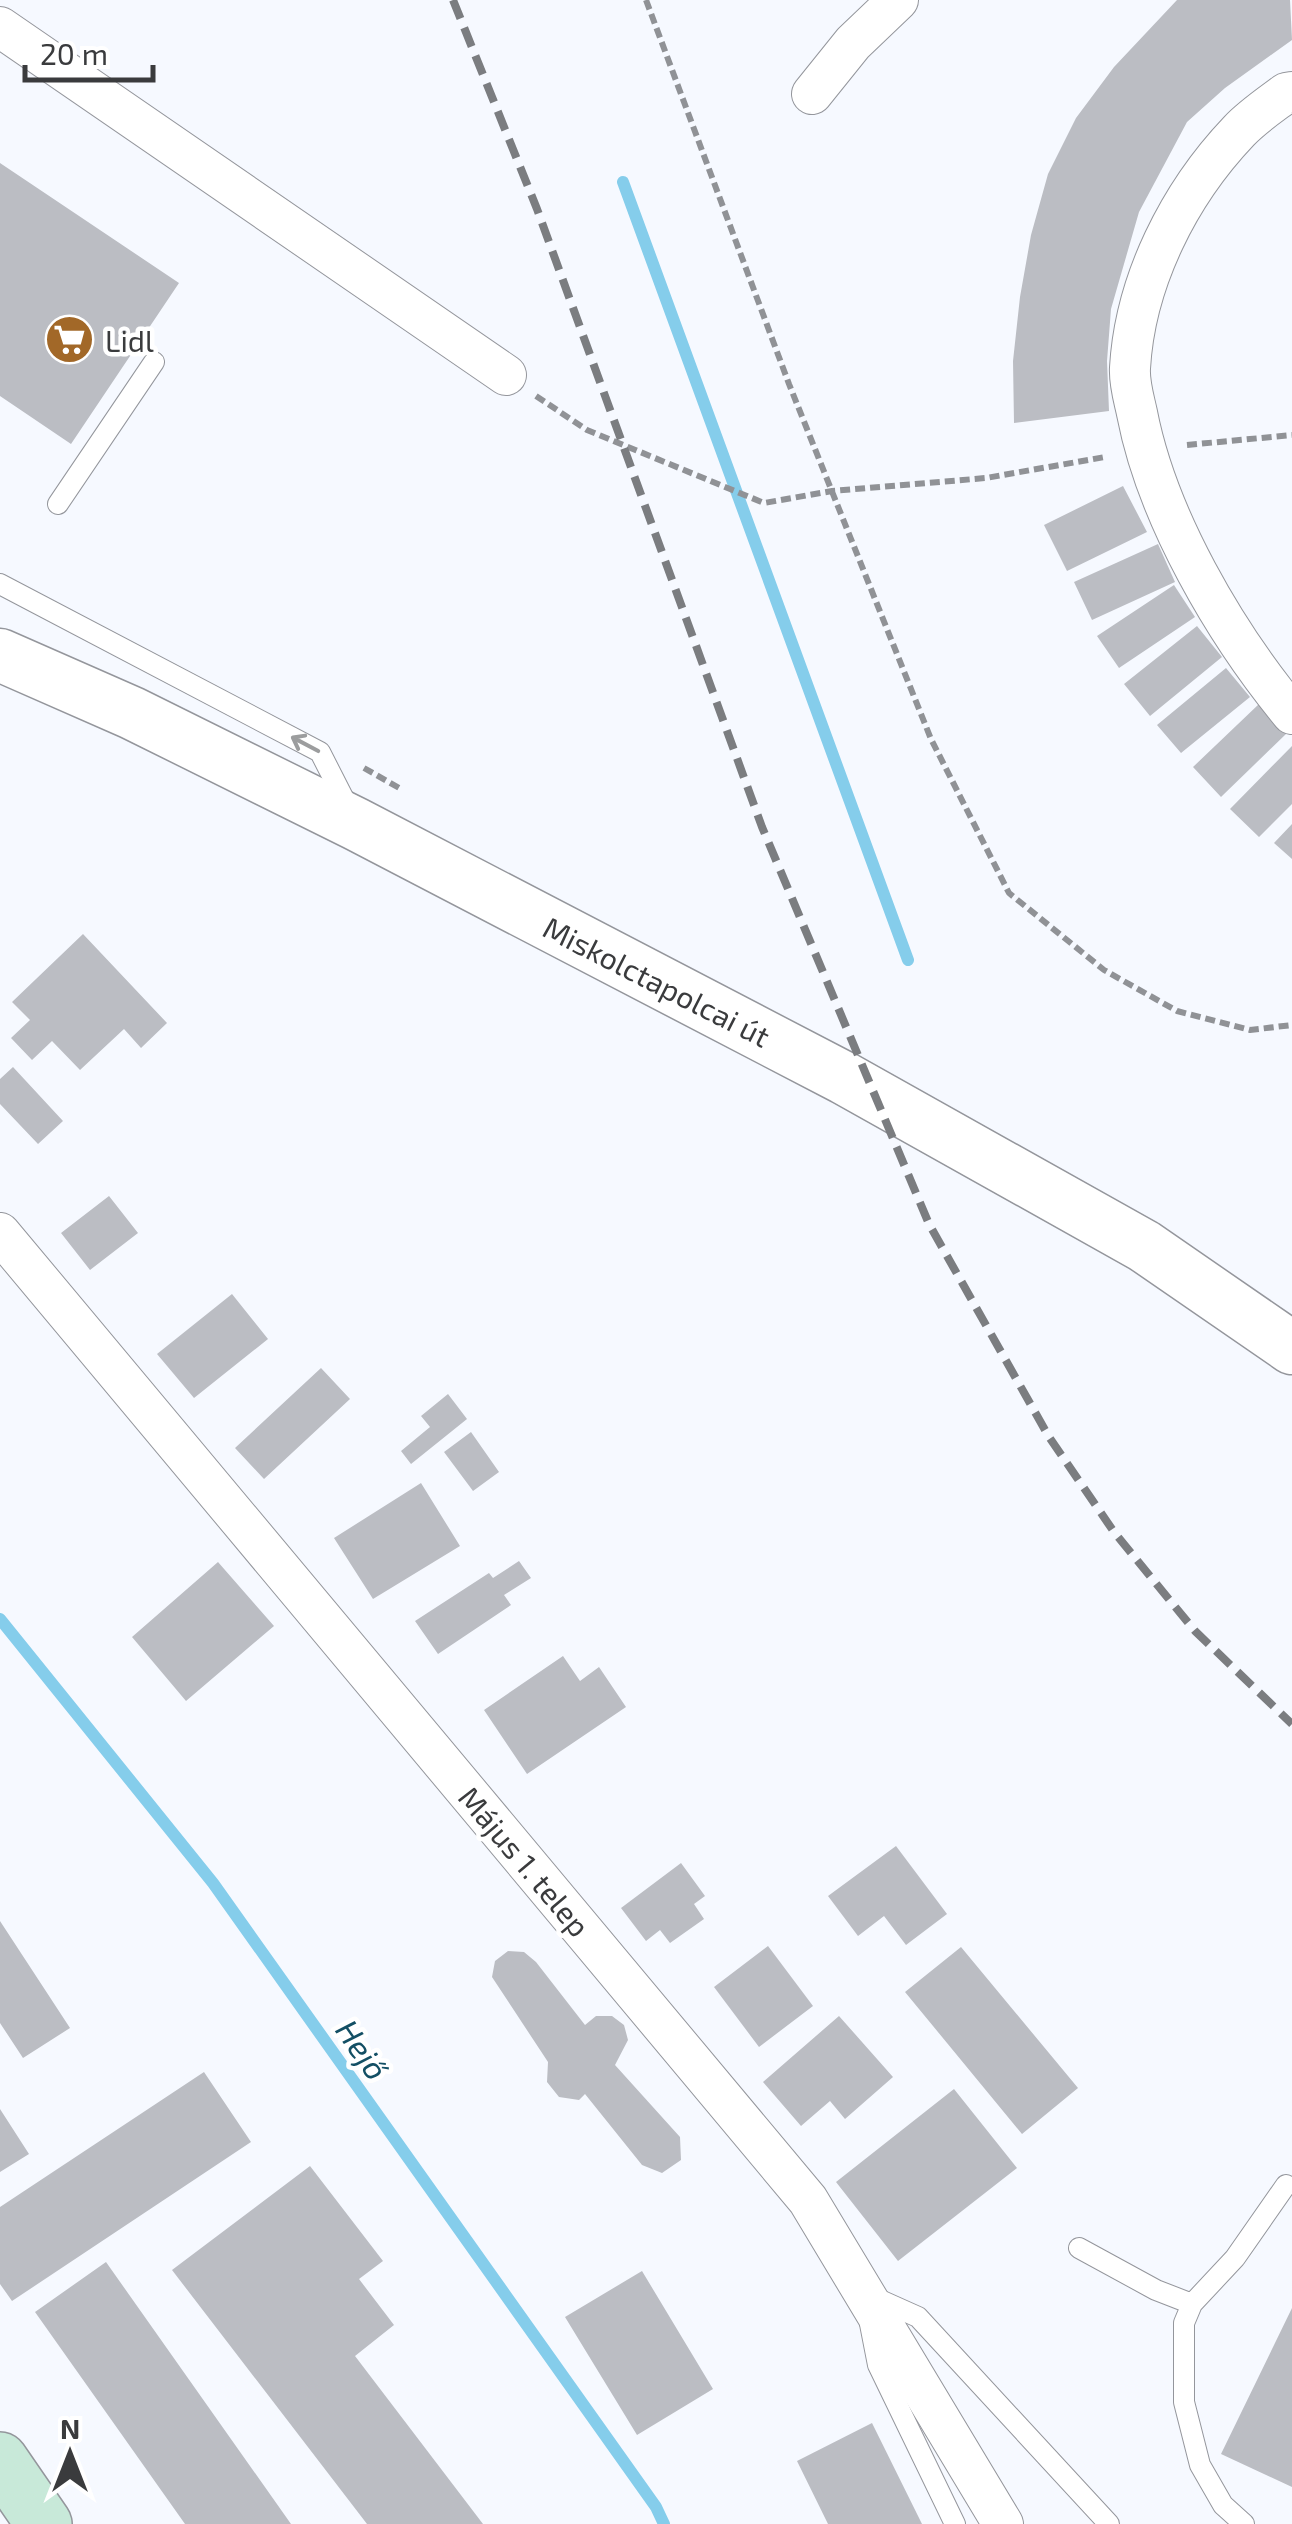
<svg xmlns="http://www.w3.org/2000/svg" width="1292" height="2524" font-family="'Exo 2',sans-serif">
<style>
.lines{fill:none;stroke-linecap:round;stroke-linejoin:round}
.stream{stroke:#85cdeb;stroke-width:12}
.building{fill:#bbbdc3}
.service-casing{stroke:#94969c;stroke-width:22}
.minor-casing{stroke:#94969c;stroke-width:42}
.tertiary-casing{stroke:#94969c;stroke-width:55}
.secondary-casing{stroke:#94969c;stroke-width:58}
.path{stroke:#909296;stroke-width:6;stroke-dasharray:10 5;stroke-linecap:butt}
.service{stroke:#fff;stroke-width:20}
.minor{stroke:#fff;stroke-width:40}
.tertiary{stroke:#fff;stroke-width:52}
.secondary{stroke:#c8e9d9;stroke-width:55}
.rail{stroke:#7b7d80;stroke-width:8;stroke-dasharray:20 10;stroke-linecap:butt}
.oneway{stroke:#9c9d9e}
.labels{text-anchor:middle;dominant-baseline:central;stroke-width:9;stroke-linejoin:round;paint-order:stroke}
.poi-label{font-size:30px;fill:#3a3b3d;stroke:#fff;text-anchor:start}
.street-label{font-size:30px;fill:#3a3b3d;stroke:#fff}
.water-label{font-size:32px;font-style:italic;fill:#134f64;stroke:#fff}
</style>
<rect width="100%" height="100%" fill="#f6f9ff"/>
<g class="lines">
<path class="stream" d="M623 182 908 960
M0 1619 213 1883 656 2507 664 2524"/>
</g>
<path class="building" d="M1177 0H1290L1292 40 1225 88 1187 122 1139 212 1111 309 1107 361 1109 411 1014 423 1013 361 1020 297 1031 235 1048 174 1076 118 1114 67Z
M0 163 179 283 71 444 0 396Z
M1123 486 1147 532 1067 571 1044 525Z
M1158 544 1175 582 1092 620 1074 582Z
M1174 585 1195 617 1119 668 1097 636Z
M1197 626 1222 657 1150 716 1124 684Z
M1226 668 1250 697 1181 753 1157 725Z
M1259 704 1287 733 1221 797 1193 767Z
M1292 746V804L1259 837 1230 809Z
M1292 824V859L1274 843Z
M83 934 167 1023 141 1048 124 1029 80 1070 52 1041 32 1060 11 1038 30 1020 12 1002Z
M13 1067 63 1121 38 1144 0 1104V1079Z
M109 1196 138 1233 90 1270 61 1233Z
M232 1294 268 1339 194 1398 157 1354Z
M321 1368 350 1399 264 1479 235 1448Z
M448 1394 467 1419 411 1464 401 1451 430 1427 421 1416Z
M471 1432 499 1472 473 1491 444 1452Z
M421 1483 460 1546 373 1599 334 1538Z
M519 1561 531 1578 504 1595 511 1605 438 1654 415 1621 489 1573 493 1578Z
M218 1562 274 1626 186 1701 132 1637Z
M563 1656 580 1681 599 1667 626 1707 527 1774 484 1710Z
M896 1846 947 1914 906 1945 884 1916 858 1936 828 1896Z
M681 1863 705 1896 694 1904 704 1919 670 1943 660 1930 646 1941 621 1908Z
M0 1921 70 2028 23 2058 0 2023Z
M768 1946 813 2006 759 2047 714 1987Z
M961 1947 1078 2088 1022 2134 905 1992Z
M508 1951 524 1952 536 1962 585 2025 596 2016H612L624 2025 628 2040 615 2065 680 2137 681 2160 662 2173 642 2165 585 2094 579 2100 559 2097 547 2082 548 2062 492 1977 495 1961Z
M839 2016 893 2077 845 2119 830 2101 801 2126 763 2082Z
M204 2072 251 2142 12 2301 0 2284V2207Z
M954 2089 1017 2168 898 2261 836 2182Z
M0 2109 29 2154 0 2172Z
M310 2166 383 2261 359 2279 394 2325 355 2356 483 2524H367L172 2270Z
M106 2262 291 2524H185L35 2312Z
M642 2271 713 2389 637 2435 565 2317Z
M1292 2308V2487L1221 2454Z
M872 2423 922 2524H828L797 2461Z"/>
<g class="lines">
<defs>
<path id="service" d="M58 504 154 362
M0 584 320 752 349 809
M1079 2248 1156 2290 1192 2304
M871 2296 918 2317 1109 2524
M870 2324 878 2365 955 2524
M1244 2524 1223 2505 1200 2465 1184 2402V2323L1192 2304 1235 2258 1286 2185"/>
<path id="minor" d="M0 27 506 375
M1292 92 1286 93C1270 105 1252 117 1239 131 1179 194 1135 281 1130 368 1129 383 1134 399 1137 413 1157 517 1225 633 1292 714
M812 94 853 43 898 0
M0 1233 808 2200 1003 2524"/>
<path id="tertiary" d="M0 655 132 713 356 824 844 1078 1144 1246 1292 1348"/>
<path id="secondary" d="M0 2460 44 2524"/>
</defs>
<use href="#service" class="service-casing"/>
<use href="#minor" class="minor-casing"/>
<use href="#tertiary" class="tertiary-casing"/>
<use href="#secondary" class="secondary-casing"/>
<path class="path" d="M646 0 789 384 931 739 1009 893 1104 970 1177 1011 1250 1030 1292 1025
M536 396 587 430 764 503 832 491 986 478 1105 457
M1187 445 1292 435
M364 768 401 789"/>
<use href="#service" class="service"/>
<use href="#minor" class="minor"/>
<use href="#tertiary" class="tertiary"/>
<use href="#secondary" class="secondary"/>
<path class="rail" d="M453 0 537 209 762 827 929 1224 1049 1437 1114 1532 1195 1631 1292 1724"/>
</g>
<defs><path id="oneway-shaft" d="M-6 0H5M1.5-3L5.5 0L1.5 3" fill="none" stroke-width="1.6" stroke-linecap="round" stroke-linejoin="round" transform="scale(2.5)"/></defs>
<use class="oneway" href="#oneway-shaft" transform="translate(305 744) rotate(-152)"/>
<defs>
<symbol id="supermarket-disc" viewBox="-11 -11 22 22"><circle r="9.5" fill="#a26828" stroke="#fff"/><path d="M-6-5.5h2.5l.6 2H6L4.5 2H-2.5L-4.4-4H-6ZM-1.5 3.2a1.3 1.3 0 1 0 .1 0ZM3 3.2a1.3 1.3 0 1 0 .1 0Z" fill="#fff"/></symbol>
</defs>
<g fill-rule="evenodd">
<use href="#supermarket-disc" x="42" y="312" width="55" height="55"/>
</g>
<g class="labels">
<g class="poi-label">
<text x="105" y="340">Lidl</text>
</g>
<g class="street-label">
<text transform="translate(657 981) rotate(27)">Miskolctapolcai út</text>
<text transform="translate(525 1861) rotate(50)">Május 1. telep</text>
</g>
<g class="water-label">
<text transform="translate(363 2049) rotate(55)">Hejő</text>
</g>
</g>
<g transform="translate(70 2454)" stroke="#ffffff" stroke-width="8" paint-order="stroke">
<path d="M0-8L18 38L0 25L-18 38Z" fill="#3a3b3d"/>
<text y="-15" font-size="28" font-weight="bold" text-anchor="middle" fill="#3a3b3d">N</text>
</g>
<path d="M25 65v15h128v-15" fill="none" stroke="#3a3b3d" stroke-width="5"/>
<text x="40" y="65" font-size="30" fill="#3a3b3d" stroke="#ffffff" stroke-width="8" paint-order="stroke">20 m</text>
</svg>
